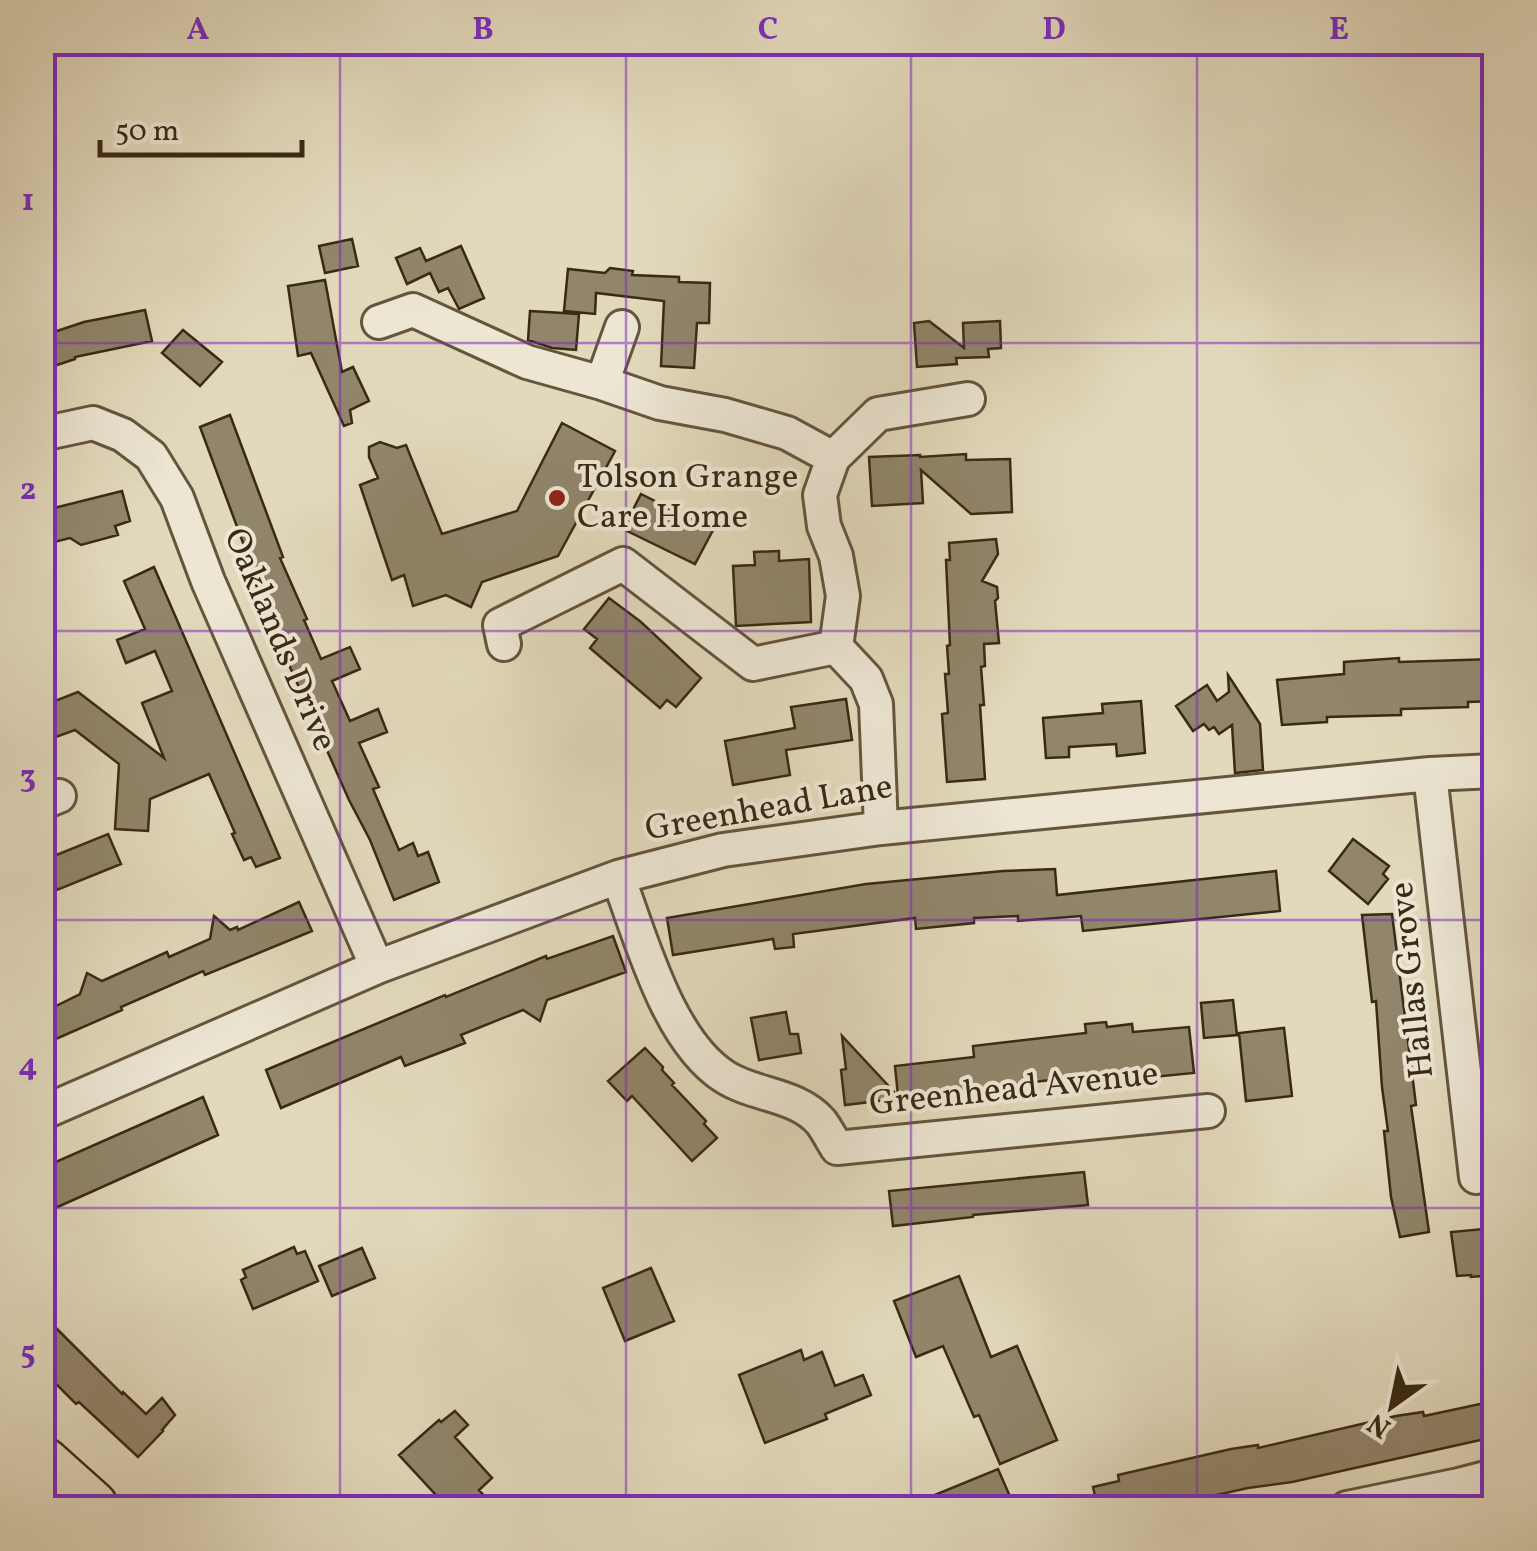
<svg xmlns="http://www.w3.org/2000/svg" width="1537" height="1551" font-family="Vollkorn,serif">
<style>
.building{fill:#91856b;stroke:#3a2913;stroke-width:2.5}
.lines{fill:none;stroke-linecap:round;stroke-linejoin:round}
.street-casing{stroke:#64553d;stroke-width:38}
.highway-casing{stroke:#3a2913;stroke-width:60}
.street{stroke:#ece6d3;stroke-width:32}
.highway{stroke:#e2d9bc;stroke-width:55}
.grid{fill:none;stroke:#7b2cbf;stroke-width:2.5;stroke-opacity:0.55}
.poi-dot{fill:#8f2418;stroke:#ece6d3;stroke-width:4}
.labels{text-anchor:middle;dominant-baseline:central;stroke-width:8;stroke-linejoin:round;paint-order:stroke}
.poi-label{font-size:35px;fill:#3a2913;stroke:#ece6d3;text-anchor:start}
.street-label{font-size:35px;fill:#3a2913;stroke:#ece6d3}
.neatline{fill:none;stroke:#7b2cbf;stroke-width:4}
.grid-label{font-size:32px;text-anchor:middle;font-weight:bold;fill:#7b2cbf}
</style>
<rect width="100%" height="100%" fill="#e2d9bc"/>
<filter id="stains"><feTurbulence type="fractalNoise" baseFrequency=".002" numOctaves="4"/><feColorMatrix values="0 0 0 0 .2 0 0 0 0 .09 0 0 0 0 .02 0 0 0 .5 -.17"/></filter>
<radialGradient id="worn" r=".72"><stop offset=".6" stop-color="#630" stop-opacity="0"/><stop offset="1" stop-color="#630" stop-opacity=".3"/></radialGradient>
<path class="building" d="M352 239 358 266 325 273 319 246Z
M461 246 484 298 459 309 448 288 439 292 430 273 407 284 396 258 420 248 426 261Z
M610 268 633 271 632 275 679 277V282L710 283 709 323H697L694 368 661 366 664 301 596 293 595 314 564 311 568 269 605 273Z
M325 280 342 372 353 367 369 401 350 410 352 423 344 426 311 353 298 356 288 286Z
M145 310 152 341 75 357V359L42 370V336L84 322Z
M530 311 579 314 576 350 552 348 528 340Z
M929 321 964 348 963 323 1000 321 1001 348 988 349 989 357 956 358 957 364 917 367 914 323Z
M183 330 222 362 200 386 162 353Z
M230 415 283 557 280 558 307 619 304 620 321 659 350 647 360 669 332 681 350 721 378 709 387 732 359 743 379 787 373 789 399 850 413 843 418 856 428 852 439 882 394 900 370 840 349 800 274 631 276 630 249 569 252 567 200 427Z
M562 423 615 451 558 556 482 582 471 607 446 595 413 606 404 575 392 580 360 485 378 478 369 457V447L380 442 397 448 406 445 442 534 517 511Z
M966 454V460L1010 459 1012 512 971 514 921 470 923 503 872 506 869 457 920 455V457Z
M122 491 130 521 115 526 118 535 81 545 70 538 42 545V511Z
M641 494 713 530 695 564 623 529Z
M996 539 998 554 982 581 997 587 998 598 995 601 999 643 984 644 985 666 981 667 984 705H980L985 779 947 782 942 714 948 713 945 674H949L947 646 950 645 946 560H950L949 543Z
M779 551V561L809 559 811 622 736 626 733 566 755 565 754 552Z
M154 567 280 858 256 867 251 857 244 860 232 834 235 833 209 774 150 799 148 831 115 829 119 764 75 730 42 742V706L78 692 164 758 142 703 172 691 155 651 126 663 117 640 145 629 124 581Z
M609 598 641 622 701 678 676 707 667 700 660 708 590 648 597 639 584 629Z
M1399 658V662L1494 659V701L1468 702V707L1401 709V715L1327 717V722L1282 725 1277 680 1344 674V662Z
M1228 675 1260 724 1263 770 1235 773 1232 725 1219 734 1214 727 1209 730 1204 724 1193 731 1176 706 1207 685 1217 701 1229 692Z
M846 699 852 740 786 750 790 775 733 785 725 741 795 728 791 707Z
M1141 701 1145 753 1117 756 1116 744 1069 747V757L1046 758 1043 718 1103 713 1102 704Z
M108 834 121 864 57 890 44 860Z
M1353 839 1389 866 1383 874 1388 879 1368 904 1329 871Z
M1055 869 1057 895 1276 871 1280 911 1083 931 1081 916 1018 921V916L974 918V923L916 929 915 918 793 934 794 947 775 949 773 939 673 955 667 918 866 884 1003 871Z
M299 902 312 931 205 975 203 971 121 1007 122 1010 42 1045V1013L80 994 87 973 102 981 167 952 169 957 210 939 214 916 230 930 237 927 238 930Z
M1392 914 1416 1105 1411 1106 1429 1232 1400 1237 1391 1197 1384 1131H1388L1382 1087 1376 1001 1372 1002 1362 915Z
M613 936 626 972 547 1000 540 1021 523 1010 461 1035 465 1043 447 1050 405 1066 401 1057 281 1108 266 1070 445 995 446 997 546 956 547 959Z
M1233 1000 1237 1035 1204 1038 1201 1003Z
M786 1012 790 1034H798L801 1053 759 1060 751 1018Z
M1106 1022 1107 1027 1132 1024 1133 1032 1189 1027 1194 1073 1092 1083 1091 1075 845 1105 841 1070 846 1069 842 1036 898 1096 895 1066 974 1057 973 1046 1086 1033 1085 1024Z
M1284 1028 1292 1096 1246 1101 1239 1033Z
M645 1048 663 1067 662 1070 674 1083 672 1085 706 1121 704 1124 717 1138 692 1161 632 1096 627 1101 608 1081Z
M203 1097 218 1135 42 1214V1168Z
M1084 1172 1088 1205 973 1215V1217L893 1226 889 1191Z
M1494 1228V1275L1471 1277V1275L1457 1276 1451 1232Z
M294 1247 297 1254 305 1251 318 1281 253 1309 241 1280 246 1277 243 1270Z
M362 1248 375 1278 332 1296 319 1266Z
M651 1268 674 1321 625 1341 603 1288Z
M959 1276 991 1357 1017 1346 1057 1440 1000 1464 979 1415 974 1417 943 1346 916 1357 894 1301Z
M56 1328 122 1394 123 1392 146 1414 162 1398 175 1415 162 1430 163 1431 138 1457 79 1402 76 1404 42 1370V1341Z
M801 1350 804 1360 822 1352 835 1386 863 1375 871 1395 825 1414 827 1419 765 1443 739 1375Z
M1494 1401V1437L1292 1482 1248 1488 1158 1508H1098L1093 1487 1119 1481 1118 1475 1231 1449 1258 1445V1448L1396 1416 1423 1412 1424 1416Z
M455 1411 468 1425 455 1437 492 1478 479 1490 495 1508H448L399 1455 439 1420 441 1422Z
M998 1469 1015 1508H903Z"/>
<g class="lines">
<defs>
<path id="street" d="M379 322 413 310 527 362 602 383 660 403 725 415 787 433 833 458
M602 383 622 327
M42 434 93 423 123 435 151 456 177 498 208 581 377 967
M504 644 500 625 623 564 753 664 836 647
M1430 774 1476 1177
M42 803 59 796
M881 828 876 704 866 679 836 647 843 596 836 556 824 526 820 495 833 458 878 414 968 399
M618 877C641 938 668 1041 725 1077 755 1096 797 1094 821 1122 827 1130 832 1140 837 1148L1208 1111
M42 1113 377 967 618 877 723 850 881 828 1430 774 1494 771
M1347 1508 1459 1485 1494 1476"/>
<path id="highway" d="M42 1465 90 1508"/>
</defs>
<use href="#street" class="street-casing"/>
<use href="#highway" class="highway-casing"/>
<use href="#street" class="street"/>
<use href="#highway" class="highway"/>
</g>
<path class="grid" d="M340 42V1508M626 42V1508M911 42V1508M1197 42V1508M42 343H1494M42 631H1494M42 920H1494M42 1208H1494"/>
<circle class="poi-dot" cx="557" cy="498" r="10"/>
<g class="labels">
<g class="poi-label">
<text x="577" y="478">Tolson Grange<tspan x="577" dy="40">Care Home</tspan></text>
</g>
<g class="street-label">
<text transform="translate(279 640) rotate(67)">Oaklands Drive</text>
<text transform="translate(769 809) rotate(-10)">Greenhead Lane</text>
<text transform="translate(1413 980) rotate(-96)">Hallas Grove</text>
<text transform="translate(1014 1090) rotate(-6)">Greenhead Avenue</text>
</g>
</g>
<rect width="1537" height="1551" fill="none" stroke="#e2d9bc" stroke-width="110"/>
<g transform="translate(1392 1406) rotate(213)" stroke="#ece6d3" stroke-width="8" paint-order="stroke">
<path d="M0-8L18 38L0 25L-18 38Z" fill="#3a2913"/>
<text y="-15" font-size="28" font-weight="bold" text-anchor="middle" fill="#3a2913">N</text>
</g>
<path d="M100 140v15h202v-15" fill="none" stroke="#3a2913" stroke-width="5"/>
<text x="115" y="140" font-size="30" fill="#3a2913" stroke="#ece6d3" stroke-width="8" paint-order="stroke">50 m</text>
<rect x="55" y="55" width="1427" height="1441" class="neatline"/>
<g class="grid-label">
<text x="198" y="39">A</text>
<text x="483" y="39">B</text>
<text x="768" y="39">C</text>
<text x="1054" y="39">D</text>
<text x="1339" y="39">E</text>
<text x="28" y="210">1</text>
<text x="28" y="499">2</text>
<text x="28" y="787">3</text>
<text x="28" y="1075">4</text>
<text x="28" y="1363">5</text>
</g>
<rect width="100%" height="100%" filter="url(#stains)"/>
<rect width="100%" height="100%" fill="url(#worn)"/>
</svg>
